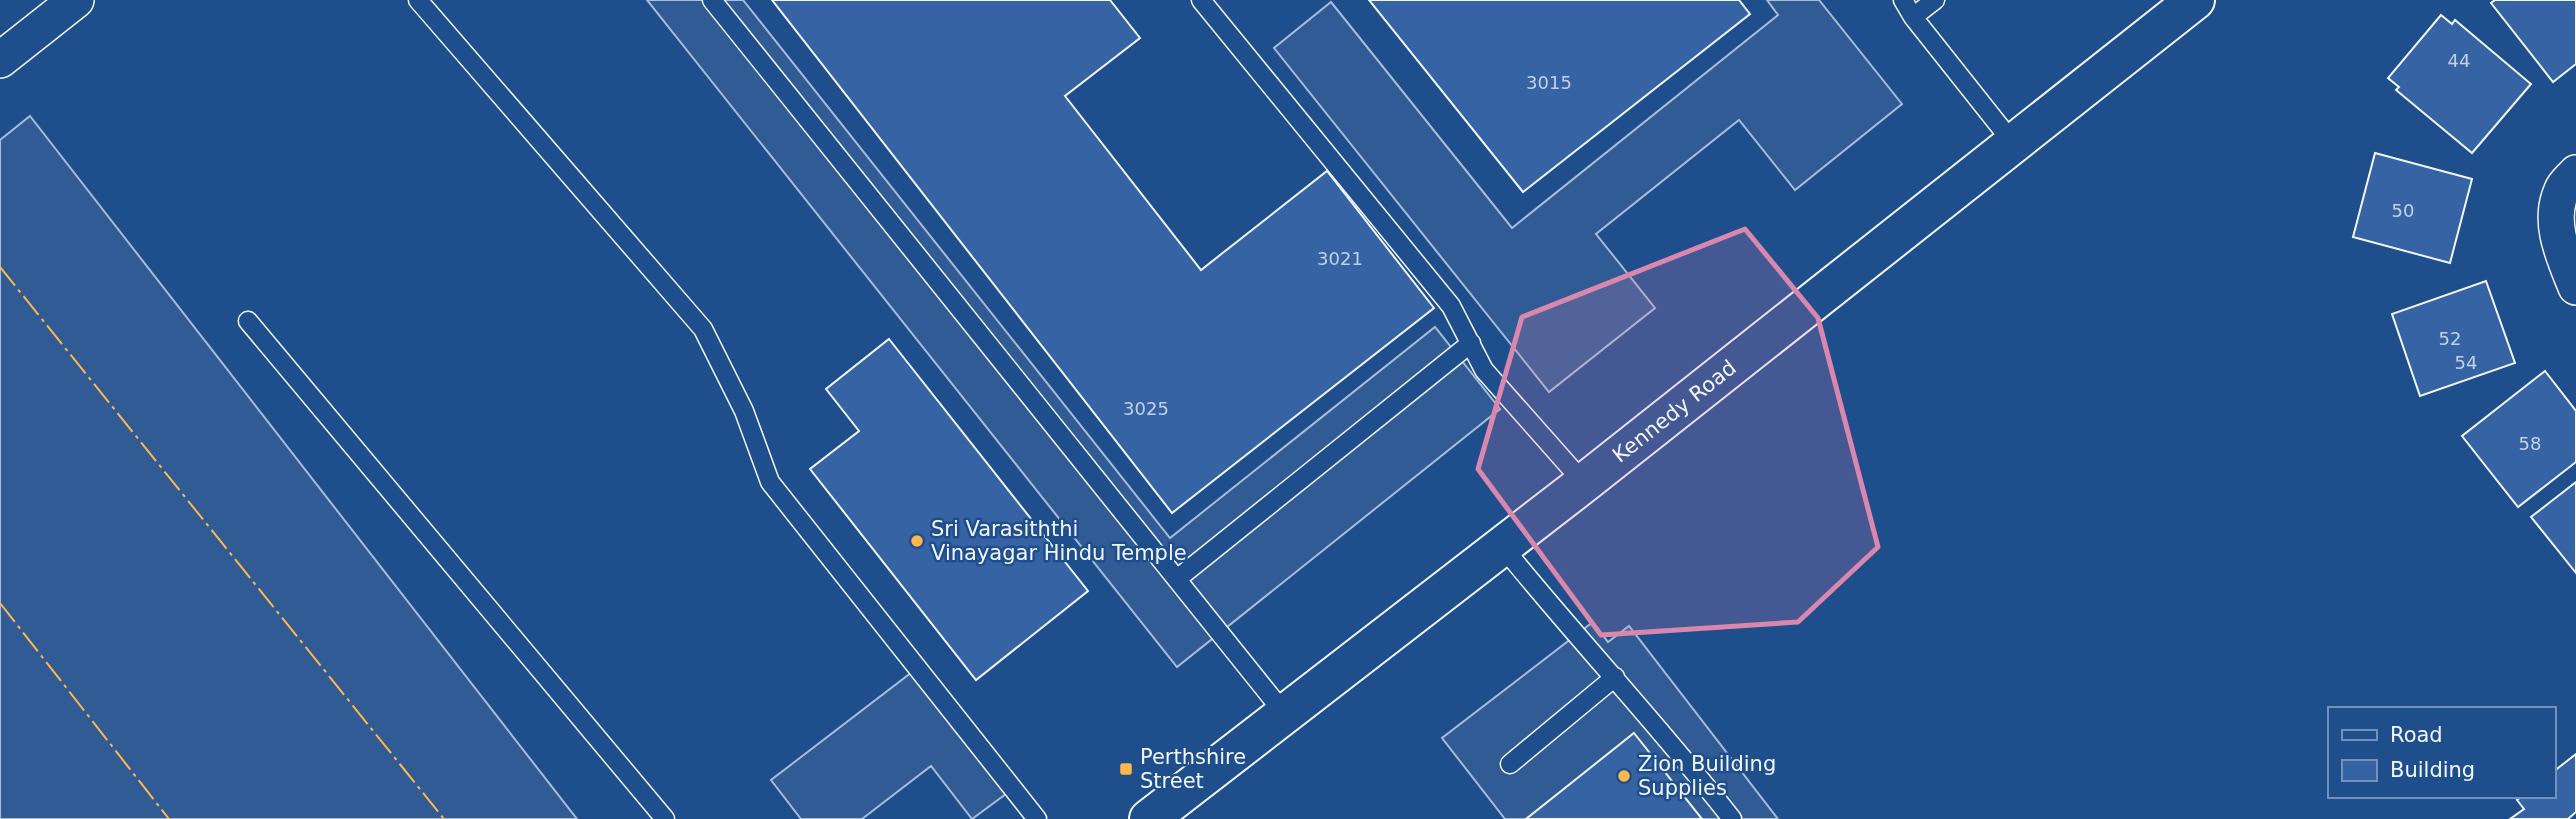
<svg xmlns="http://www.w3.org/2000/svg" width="2576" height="819" font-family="'DejaVu Sans',sans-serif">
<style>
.built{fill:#305b95;stroke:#a8bbd7;stroke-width:2}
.building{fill:#3563a3;stroke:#f2f6ff;stroke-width:2}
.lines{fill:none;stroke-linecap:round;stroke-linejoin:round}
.lane-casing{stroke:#f2f6ff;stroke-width:21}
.street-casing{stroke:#f2f6ff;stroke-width:38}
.secondary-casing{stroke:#f2f6ff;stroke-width:42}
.lane{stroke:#1f4e8c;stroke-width:18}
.street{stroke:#1f4e8c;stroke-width:35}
.secondary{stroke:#1f4e8c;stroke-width:38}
.power{stroke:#ffb74d;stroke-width:2;stroke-dasharray:24 5 3.5 5;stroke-linecap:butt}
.marked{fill:#da87ad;fill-opacity:0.2;stroke:#da87ad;stroke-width:5;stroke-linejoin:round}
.poi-dot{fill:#ffb74d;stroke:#1f4e8c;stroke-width:2.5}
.labels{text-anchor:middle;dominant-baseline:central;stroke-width:5;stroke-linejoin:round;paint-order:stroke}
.number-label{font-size:18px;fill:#c3d1e8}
.street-label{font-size:21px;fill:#f2f6ff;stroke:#1f4e8c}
.poi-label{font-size:21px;fill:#f2f6ff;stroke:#1f4e8c;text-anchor:start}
</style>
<rect width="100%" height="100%" fill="#1f4e8c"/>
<path class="built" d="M647 0H743L1170 538 1435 327 1500 409 1177 667Z
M1767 0H1819L1902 104 1795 190 1739 120 1596 234 1655 308 1549 392 1274 48 1331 2 1512 228 1778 15Z
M30 116 577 819H0V140Z
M1593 622 1608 642 1629 626 1778 819H1689L1628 740 1526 819H1505L1442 738Z
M920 666 1014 788 972 819 931 766 862 819H801L771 780Z"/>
<path class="building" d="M772 0H1110L1140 38 1065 96 1201 270 1327 171 1434 308 1172 513Z
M1369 0H1739L1750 14 1523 192Z
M2495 0H2576V64L2553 82 2491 3Z
M2441 15 2452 24 2455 20 2531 84 2472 153 2396 90 2399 87 2388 78Z
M2375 153 2472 179 2450 263 2353 237Z
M2486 281 2515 363 2420 396 2392 314Z
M889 339 1088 591 976 680 810 469 859 431 826 389Z
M2545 371 2576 411V462L2518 507 2462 436Z
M2576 482V573L2531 517Z
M1634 733 1702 819H1526Z
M2576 754V812L2568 819H2510L2524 809 2517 800 2522 796H2553V772Z"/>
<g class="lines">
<defs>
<path id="lane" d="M418 0 703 329 744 411 770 482 1037 819
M712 0 1284 713
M1201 0 1451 306 1484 370 1584 483
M1903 0 1913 17
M1935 0 1913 17 2013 143
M248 321 665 819
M1502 546C1577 639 1659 725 1732 819
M1177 579 1471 343
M1510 764 1615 677"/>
<path id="street" d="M0 60 76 0
M2576 173C2572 178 2564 184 2562 190 2547 222 2564 257 2576 287"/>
<g id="secondary">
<path id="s1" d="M1149 819 1584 483 2195 0"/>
</g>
</defs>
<use href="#lane" class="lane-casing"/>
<use href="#street" class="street-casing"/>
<use href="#secondary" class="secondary-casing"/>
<use href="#lane" class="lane"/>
<use href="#street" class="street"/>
<use href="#secondary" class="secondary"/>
<path class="power" d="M0 267 444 819
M0 603 169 819"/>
</g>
<path class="marked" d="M1745 229 1818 318 1878 547 1798 622 1601 635 1478 469 1522 317Z"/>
<g class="poi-dot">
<circle cx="917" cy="541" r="7"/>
<rect x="1119" y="762" width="14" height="14" rx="3.5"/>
<circle cx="1624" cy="776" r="7"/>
</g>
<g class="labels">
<g class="number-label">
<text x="2459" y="60">44</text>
<text x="1549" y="82">3015</text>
<text x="2403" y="210">50</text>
<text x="1340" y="258">3021</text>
<text x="2450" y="338">52</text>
<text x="2466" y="362">54</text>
<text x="1146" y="408">3025</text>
<text x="2530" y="443">58</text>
</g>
<g class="street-label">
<text stroke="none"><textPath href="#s1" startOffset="665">Kennedy Road</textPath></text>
</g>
<g class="poi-label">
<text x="931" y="529">Sri Varasiththi<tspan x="931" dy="24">Vinayagar Hindu Temple</tspan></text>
<text x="1140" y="757">Perthshire<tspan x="1140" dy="24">Street</tspan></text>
<text x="1638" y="764">Zion Building<tspan x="1638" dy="24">Supplies</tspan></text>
</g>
</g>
<rect x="2328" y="707" width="228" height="91" fill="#1f4e8c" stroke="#7391ba" stroke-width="2"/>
<rect x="2342" y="730" width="35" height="10" fill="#1f4e8c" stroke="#7391ba" stroke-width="2"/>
<text x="2390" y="742" font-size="21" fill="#f2f6ff">Road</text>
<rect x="2342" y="760" width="35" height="21" fill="#3563a3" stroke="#7391ba" stroke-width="2"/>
<text x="2390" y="777" font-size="21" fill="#f2f6ff">Building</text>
</svg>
